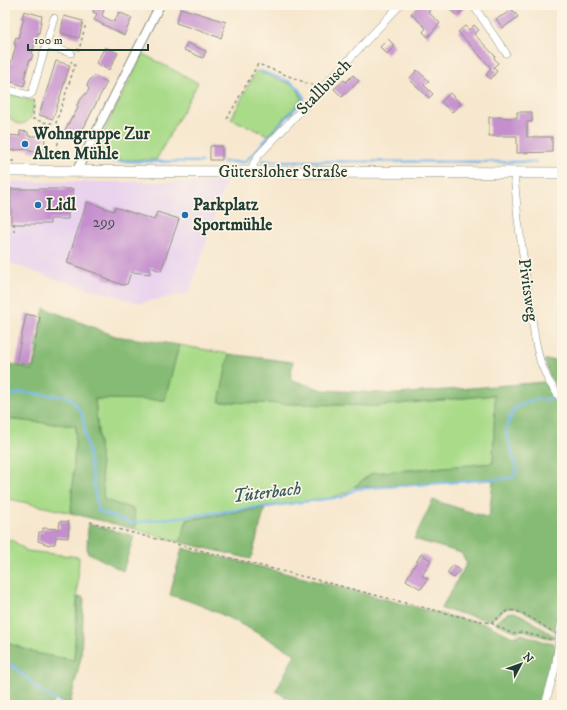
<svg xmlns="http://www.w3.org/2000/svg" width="567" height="710" font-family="'IM FELL DW Pica',serif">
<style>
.built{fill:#e8d2ee}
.green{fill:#a9db89;stroke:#648c5e}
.forest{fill:#86bb75;stroke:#527c54}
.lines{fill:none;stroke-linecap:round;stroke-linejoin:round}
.stream{stroke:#77b7eb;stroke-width:2.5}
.building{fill:#c58fce}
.minor-casing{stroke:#8b9281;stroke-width:8}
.tertiary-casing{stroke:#8b9281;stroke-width:10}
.primary-casing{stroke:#8b9281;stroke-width:12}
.path{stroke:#8b9281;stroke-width:1.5;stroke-dasharray:3 3;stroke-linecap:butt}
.minor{stroke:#fff;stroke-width:7}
.tertiary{stroke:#fff;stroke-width:8}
.primary{stroke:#fff;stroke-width:11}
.poi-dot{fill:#1f6fb2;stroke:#fcf5e5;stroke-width:1.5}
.labels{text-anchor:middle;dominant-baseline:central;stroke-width:3.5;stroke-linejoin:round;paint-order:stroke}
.number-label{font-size:15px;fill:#48525a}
.street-label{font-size:17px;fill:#1f3d34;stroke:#fcf5e5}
.poi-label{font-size:17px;font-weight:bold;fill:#1f3d34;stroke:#fcf5e5;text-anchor:start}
.water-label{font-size:18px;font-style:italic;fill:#355c62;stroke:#fcf5e5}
</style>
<rect width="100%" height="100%" fill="#fcf5e5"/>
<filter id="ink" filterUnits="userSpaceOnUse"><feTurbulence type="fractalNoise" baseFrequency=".025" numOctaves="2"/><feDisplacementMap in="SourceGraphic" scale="8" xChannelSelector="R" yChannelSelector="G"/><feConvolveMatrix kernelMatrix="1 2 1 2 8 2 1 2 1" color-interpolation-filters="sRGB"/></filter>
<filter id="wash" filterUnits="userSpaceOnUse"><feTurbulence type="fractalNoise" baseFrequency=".012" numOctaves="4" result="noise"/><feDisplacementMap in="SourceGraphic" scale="16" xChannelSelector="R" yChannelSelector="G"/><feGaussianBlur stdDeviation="0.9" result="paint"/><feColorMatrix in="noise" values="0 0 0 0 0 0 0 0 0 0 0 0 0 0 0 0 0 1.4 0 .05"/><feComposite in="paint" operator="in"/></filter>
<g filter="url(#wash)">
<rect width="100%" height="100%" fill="#f7e7ce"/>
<path class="built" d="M5 182H226L189 293 140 303 48 277 5 261Z"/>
<path class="green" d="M143 54 198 83 156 160H94L91 157Z
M256 71 296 86 302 99 268 135 231 119Z
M6 93 34 101C33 106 33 113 31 117 29 121 25 124 21 124 7 124 4 103 6 93Z
M179 345 229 354 220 402 376 406 496 395 493 463 372 473 346 493 326 499 187 519 180 542 134 529 136 523 133 509 104 500 95 399 165 400Z
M5 419 76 426 71 513 5 498Z
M5 540H12L27 551 79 557 74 660 39 654 5 642Z"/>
<path class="forest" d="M44 308 115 336 179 345 165 400 95 399 104 500 133 509 136 523 134 529 71 513 76 426 5 419V363L33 368Z
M229 354 293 362 290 379 322 390 397 394 544 382 562 408V595L559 630 556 632C546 625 518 603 506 609 499 612 497 619 488 620L441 609 467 563 461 553 414 539 433 500 489 518 493 480 354 487 372 473 493 463 495 395 376 406 219 402Z
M544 360H562V394L551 379Z
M265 508 251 559 180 542 187 520Z
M88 524 134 536 123 571 87 552Z
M182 548 250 564 453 617 486 624 513 637 522 634 548 643 552 642 556 647 552 669 542 705H298L276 691 295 654C255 632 215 607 170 595Z
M78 597H84L81 657 70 704 56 699 52 705H12L5 693V642L39 654 74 660Z
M514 612 523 616 556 637C548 641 531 631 521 630L518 632 495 623 508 613Z"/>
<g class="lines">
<path class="stream" d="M100 161 201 162
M263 161 536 162
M223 162H245L304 99C300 80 277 78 260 71
M5 397 22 392 70 397 82 414 98 511 131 523 342 497 356 489 512 478 516 474 517 469 507 437V427L514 408 533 400 551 399
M5 659 43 693 66 705"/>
</g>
<g id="blocks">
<path class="building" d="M95 5H105L102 16 114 22 119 12 132 18 124 35 94 20 97 14 93 12Z
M419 5H425L430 10 428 12 440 23 428 37 423 32 426 28 411 14Z
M444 5H467L457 16Z
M181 8 226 22 221 38 176 23Z
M513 10 518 17 503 28 496 19Z
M24 11 42 16 39 33H38L32 53 33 54 31 60 30 59 24 79H26L24 86 6 80 9 63H11L16 45 14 44 16 37 18 38 24 18H22Z
M64 16 83 21 79 38 61 33Z
M474 25 479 30 474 34 495 56 494 58 498 63 493 68 497 71 491 79 486 75 491 68 458 32 465 26 469 30Z
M388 39 395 46 387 54 380 47Z
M187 43 206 51 203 58 184 50Z
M105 47 118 53 109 70 96 63Z
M56 61 70 65 53 119 39 115Z
M417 70 429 81 424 85 433 94 429 98 409 79Z
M353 75 359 81 342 97 334 89 344 80 346 82Z
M95 76 107 82 79 137 65 130 72 117H73L78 108 77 105 81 99 89 90 87 85 91 78Z
M450 93 461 104 452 112 441 102Z
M517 112H532V122H527V137H552V152L517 153V136H489V117L517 118Z
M20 131 28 132V136H45L44 152 29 151V149L5 151V135L20 136Z
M210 146H222V160H210Z
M11 189H73V196H68V219H50V224H11Z
M87 202 114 211 115 207 154 220 157 212 179 219 161 271 150 267V274L131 272 127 284 123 285 103 278 104 276 67 263Z
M26 314 40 317 31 367 16 364Z
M60 521 69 522 68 538 56 537 55 544H50L49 545 38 541 39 532H43V528L59 529Z
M421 554 431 560 422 576 428 579 421 589 406 580Z
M453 565 460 570 454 578 447 573Z"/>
</g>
</g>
<g filter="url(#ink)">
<use href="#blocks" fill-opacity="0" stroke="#8b9281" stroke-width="1"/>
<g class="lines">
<defs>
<path id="minor" d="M473 5 506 53
M47 46 71 53
M5 89 29 95 32 93 54 18
M253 172V165L258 156 400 5
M514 173 518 220 535 339 540 361 548 380 562 401
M545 705 555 669 562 618"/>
<path id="tertiary" d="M76 172 160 5"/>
<path id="primary" d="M5 171 562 173"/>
</defs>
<use href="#minor" class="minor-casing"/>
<use href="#tertiary" class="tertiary-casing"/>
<use href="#primary" class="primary-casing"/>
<path class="path" d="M77 49 79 50 86 23
M34 100 33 119 47 123H56L75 65 72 64 71 61
M227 119 258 64 314 86
M58 142 57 153H62
M5 161H15
M14 232V220
M90 522 453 615 491 623 513 634 522 632 552 640
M491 623C496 620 501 615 506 612 517 605 543 626 553 632"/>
<use href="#minor" class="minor"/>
<use href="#tertiary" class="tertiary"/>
<use href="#primary" class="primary"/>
</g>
</g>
<g class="poi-dot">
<circle cx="25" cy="144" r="4"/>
<circle cx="38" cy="205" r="4"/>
<circle cx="185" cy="215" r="4"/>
</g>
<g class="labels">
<g class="number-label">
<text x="104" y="222">299</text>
</g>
<g class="street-label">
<text transform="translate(324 87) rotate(-46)">Stallbusch</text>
<text x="283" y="172">Gütersloher Straße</text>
<text transform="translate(528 290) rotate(82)">Pivitsweg</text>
</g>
<g class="poi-label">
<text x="33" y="134">Wohngruppe Zur<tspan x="33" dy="20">Alten Mühle</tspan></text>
<text x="46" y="205">Lidl</text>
<text x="193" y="205">Parkplatz<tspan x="193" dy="20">Sportmühle</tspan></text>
</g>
<g class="water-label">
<text transform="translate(267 493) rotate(-7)">Tüterbach</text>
</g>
</g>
<rect width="567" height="710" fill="none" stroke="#fcf5e5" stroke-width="20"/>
<g transform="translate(521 664) rotate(49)" stroke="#fcf5e5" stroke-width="3" paint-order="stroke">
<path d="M0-3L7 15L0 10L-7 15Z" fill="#1f3d34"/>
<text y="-6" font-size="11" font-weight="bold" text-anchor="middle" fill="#1f3d34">N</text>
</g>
<path d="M28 44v6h120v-6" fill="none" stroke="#1f3d34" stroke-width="2"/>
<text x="34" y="44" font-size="12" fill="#1f3d34" stroke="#fcf5e5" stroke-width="3" paint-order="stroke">100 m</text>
</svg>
